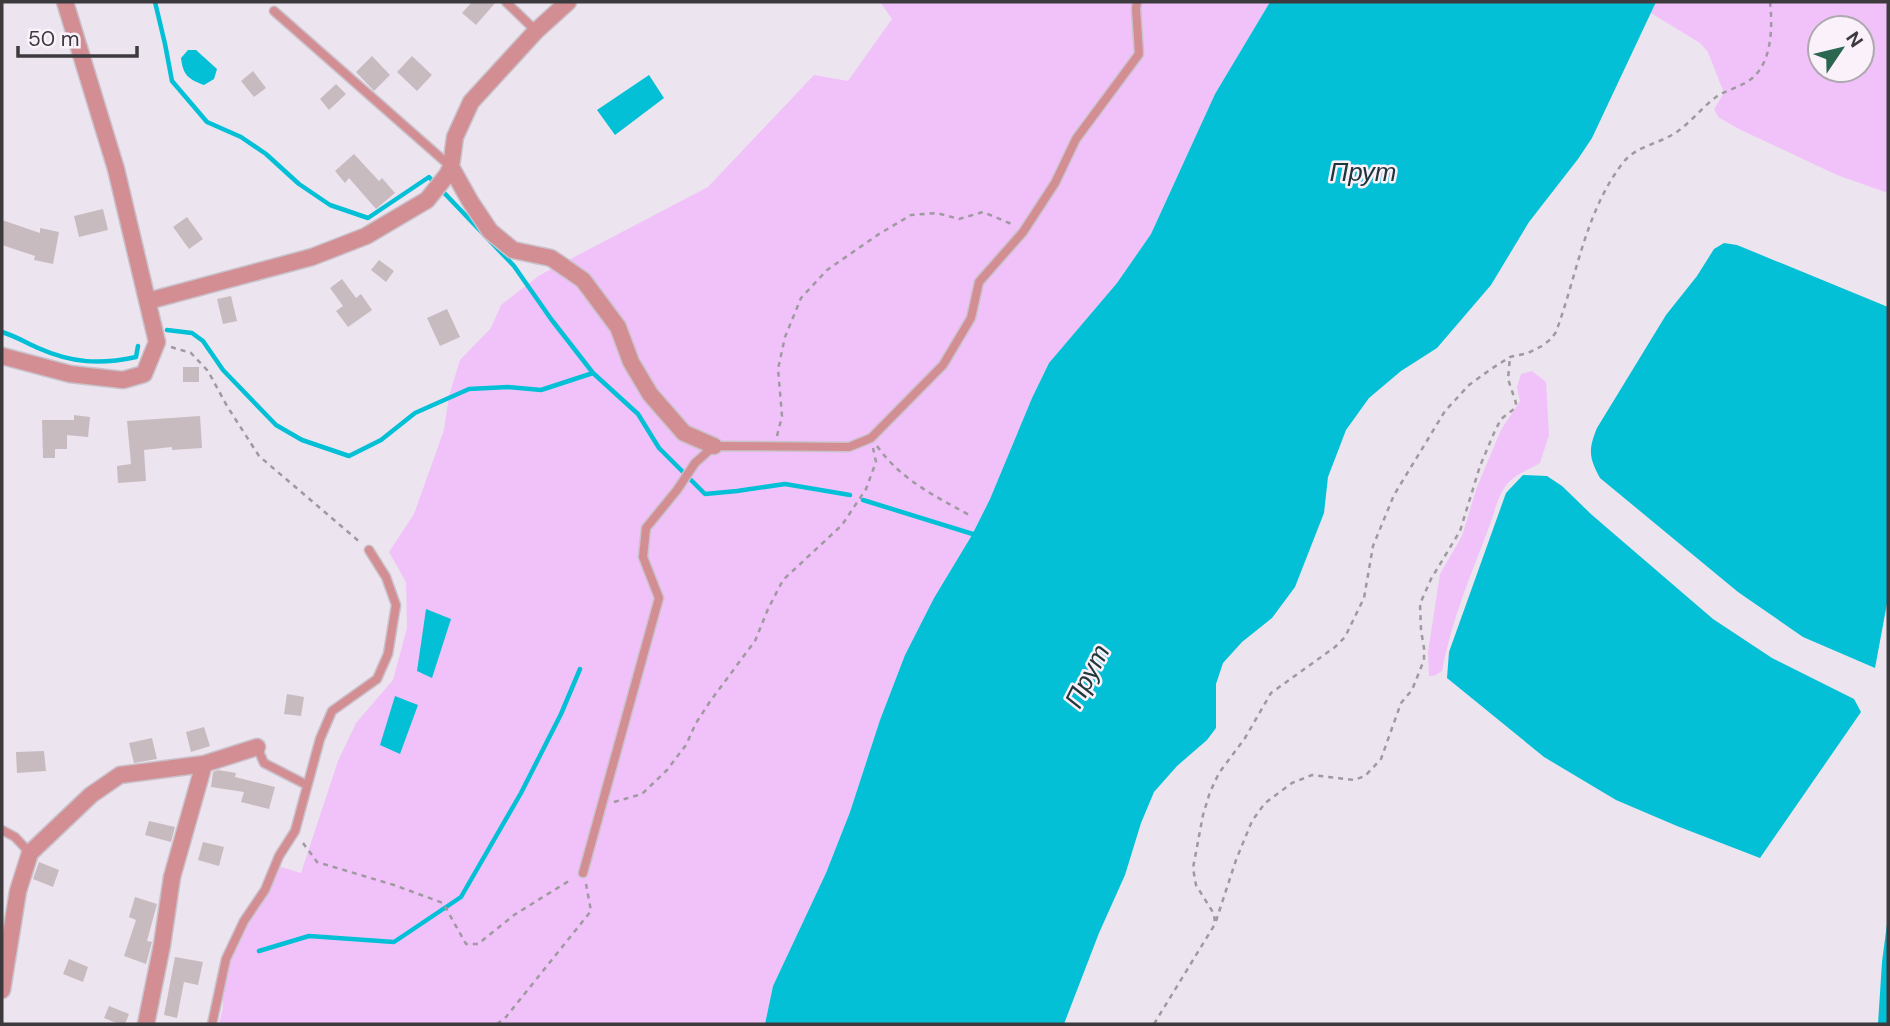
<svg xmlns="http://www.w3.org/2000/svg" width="1890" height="1026" font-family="'DM Sans',sans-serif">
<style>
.green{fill:#f1c2f9;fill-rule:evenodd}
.water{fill:#03c0d7}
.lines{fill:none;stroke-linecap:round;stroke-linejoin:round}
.stream{stroke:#03c0d7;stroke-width:4.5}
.building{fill:#c8bbc0}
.service-casing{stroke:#c9c2cb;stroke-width:11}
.minor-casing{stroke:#c9c2cb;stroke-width:19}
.path{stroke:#9f99a0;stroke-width:2.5;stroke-dasharray:5 5;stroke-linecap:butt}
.service{stroke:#d38e94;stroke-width:8}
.minor{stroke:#d38e94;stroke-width:16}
.labels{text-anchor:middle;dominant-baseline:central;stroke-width:5;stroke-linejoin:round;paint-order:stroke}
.water-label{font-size:26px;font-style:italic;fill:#1e373b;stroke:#faf1fb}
</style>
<rect width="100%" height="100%" fill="#ece4ee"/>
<path class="green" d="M880 2H1270L1215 94 1151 234 1117 283 1049 363 1032 398 990 499 972 535 934 598 905 655 880 720 850 812 826 873 773 986 765 1024H219L223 1008V973L251 910 271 878 281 867 301 873 338 761 356 723 393 680 407 628 406 582 389 552 414 514 444 430 449 396 460 360 491 328 501 305 540 275 708 187 814 75 848 81 892 19Z
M1656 2H1888V193L1837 175 1739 129 1718 117 1714 109 1724 93 1708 52 1700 43 1651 13ZM1820 28H1862V70H1820Z
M1532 371 1546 382 1549 435 1540 463C1529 470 1517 473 1508 483 1497 496 1495 512 1489 527 1471 575 1451 621 1442 671L1434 676H1429L1428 652 1440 574 1462 536 1477 487 1501 430 1520 401 1517 387 1521 374Z"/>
<path class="water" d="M1270 2H1656L1592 138 1578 159 1529 222 1491 285 1437 348 1401 371 1369 398 1346 430 1328 477 1324 513 1295 587 1272 618 1242 642 1223 663 1216 684V728L1207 740 1177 766 1154 792 1141 823 1125 875 1099 933 1064 1024H765L773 986 826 873 850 812 880 720 905 655 934 598 972 535 990 499 1032 398 1049 363 1117 283 1151 234 1215 94Z
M188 50H196L217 69 214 79 204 85C188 79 183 75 181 58Z
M649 75 664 98 615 135 597 110Z
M1724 243 1737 245 1888 307V598L1875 668 1803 637 1738 592 1600 478C1589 458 1588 450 1597 428L1666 315 1697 276 1714 249Z
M1523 475 1547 476 1562 486 1592 515 1713 619 1772 658 1854 699 1861 712 1760 858 1677 826 1616 800 1544 757 1447 678 1449 652 1506 493Z
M426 609 451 619 432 678 417 671Z
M395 696 418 705 400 754 380 745Z
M1888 916V1024H1878L1882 962Z"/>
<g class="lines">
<path class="stream" d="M155 2 165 44 172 81 207 122 241 137 266 154 299 184 330 205 368 218 429 177 514 266 551 319 593 373 638 414 659 448 705 494 737 491 785 484 850 495
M167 330 192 333 203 341 223 370 276 425 302 440 349 456 381 440 415 413 469 389 508 387 541 390 593 373
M2 332C15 336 25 342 38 348 72 363 100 365 136 357L138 346
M863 500 976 535
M259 951 309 936 394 942 461 897 521 793 561 714 580 669"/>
</g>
<path class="building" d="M472 2H496L476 25 462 13Z
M372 56 390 75 374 91 356 72Z
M412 56 432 75 417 91 397 72Z
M253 71 266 88 254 97 241 81Z
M336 84 346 94 329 110 320 99Z
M354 154 379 181 382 178 395 193 376 209 349 178 345 183 335 171Z
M103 209 108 230 79 237 74 216Z
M187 217 203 239 189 249 173 227Z
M2 220 40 233V228L59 232 53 264 34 260 35 256 2 245Z
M379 260 394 271 386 282 371 270Z
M342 279 356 298 361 294 372 310 348 327 336 311 343 306 330 288Z
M231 296 237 321 223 324 217 299Z
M447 309 460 337 440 346 427 318Z
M183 367H199V382H183Z
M74 415 90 417 88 437 67 435V449H55V458H43L42 420H74Z
M200 416 202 448 172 450V447L144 450 146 481 118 483 117 466 131 464 127 421Z
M287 694 304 697 301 716 284 714Z
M204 727 210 746 191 752 186 732Z
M152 738 157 759 134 763 129 743Z
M44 751 46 771 17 773 16 752Z
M218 770 236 773 235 777 275 787 269 809 241 802 244 792 211 787 213 772Z
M149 821 175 827 171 842 145 835Z
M203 842 224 847 219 866 198 860Z
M39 862 59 870 53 887 33 879Z
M135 897 157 904 147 941 152 942 146 964 124 956 136 920 129 917Z
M175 957 203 962 198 985 184 982 177 1018 164 1015Z
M69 959 88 967 83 982 63 974Z
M109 1006 129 1014 125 1024H119L104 1018Z"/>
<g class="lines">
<defs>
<path id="service" d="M506 2 536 31
M274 11 450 166
M257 747 264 763 307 785
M2 830 15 837 30 853
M583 873 659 598 643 557 646 528 677 490 695 463 714 446 849 447 871 438 943 365 971 318 979 282 1023 232 1055 183 1076 139 1139 54 1136 8 1137 2
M212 1024 226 959 244 921 265 890 279 856 295 831 320 739 332 711 377 679 388 654 396 605 386 577 369 550"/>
<path id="minor" d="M451 167 470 201 490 231 513 250 551 258 583 280 618 327 631 362 650 394 684 433 714 446
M148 301 312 257 366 236 427 200 447 175 451 167 455 137 471 102 536 31 568 2
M2 356 70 374 123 380 144 374 157 342 116 169 65 2
M204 764 257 747
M2 990 18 891 30 853 91 795 120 775 204 764 172 877 162 945 146 1024"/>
</defs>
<use href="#service" class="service-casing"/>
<use href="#minor" class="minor-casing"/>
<path class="path" d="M171 347 191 353 208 371 227 406 259 456 361 543
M777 436 782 416 778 369 785 337 801 298 827 270 879 234 911 215 937 213 959 219 983 212 1014 225
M877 446C901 480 935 496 971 516
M614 802 642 794 667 770 686 745 696 723 711 700 755 641 768 609 783 580 842 525 866 489 876 462 873 448
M303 843 317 862 394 885 443 903 466 944H478L514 915 572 879
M1216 921 1236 860 1252 821 1265 803 1292 783 1312 775 1354 780 1365 776 1381 759 1401 703 1412 690 1424 660V648L1421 630 1420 604 1431 579 1460 531 1480 466 1494 433 1501 419 1514 409 1516 403 1508 379 1510 357
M497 1024 506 1017 591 911 586 884
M1154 1024 1215 924 1214 914 1196 885 1193 868 1203 815 1210 792 1219 773 1245 738 1271 693 1335 647 1345 637 1364 598 1373 546 1394 495 1445 411 1469 385 1491 369 1510 357 1528 353 1542 346 1551 339 1556 332C1577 275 1585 213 1622 164 1633 148 1656 144 1672 135 1689 125 1701 108 1716 97 1725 91 1736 88 1745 83 1772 69 1773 29 1770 2"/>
<use href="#service" class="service"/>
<use href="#minor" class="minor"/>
</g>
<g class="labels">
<g class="water-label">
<text x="1363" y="172">Прут</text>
<text transform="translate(1087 676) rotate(-63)">Прут</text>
</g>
</g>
<rect width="1890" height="1026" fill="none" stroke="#3d3a3e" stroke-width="7"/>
<g transform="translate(1841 49) rotate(55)"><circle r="33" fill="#faf1fb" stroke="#aea8af" stroke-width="2"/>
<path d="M0-5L12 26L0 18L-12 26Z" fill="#2a6650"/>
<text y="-10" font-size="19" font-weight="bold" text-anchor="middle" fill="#3d3a3e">N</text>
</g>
<path d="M18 46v10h119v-10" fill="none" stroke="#3d3a3e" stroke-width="3.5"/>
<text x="28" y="46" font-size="21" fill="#3d3a3e" stroke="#faf1fb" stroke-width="5" paint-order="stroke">50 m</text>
</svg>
